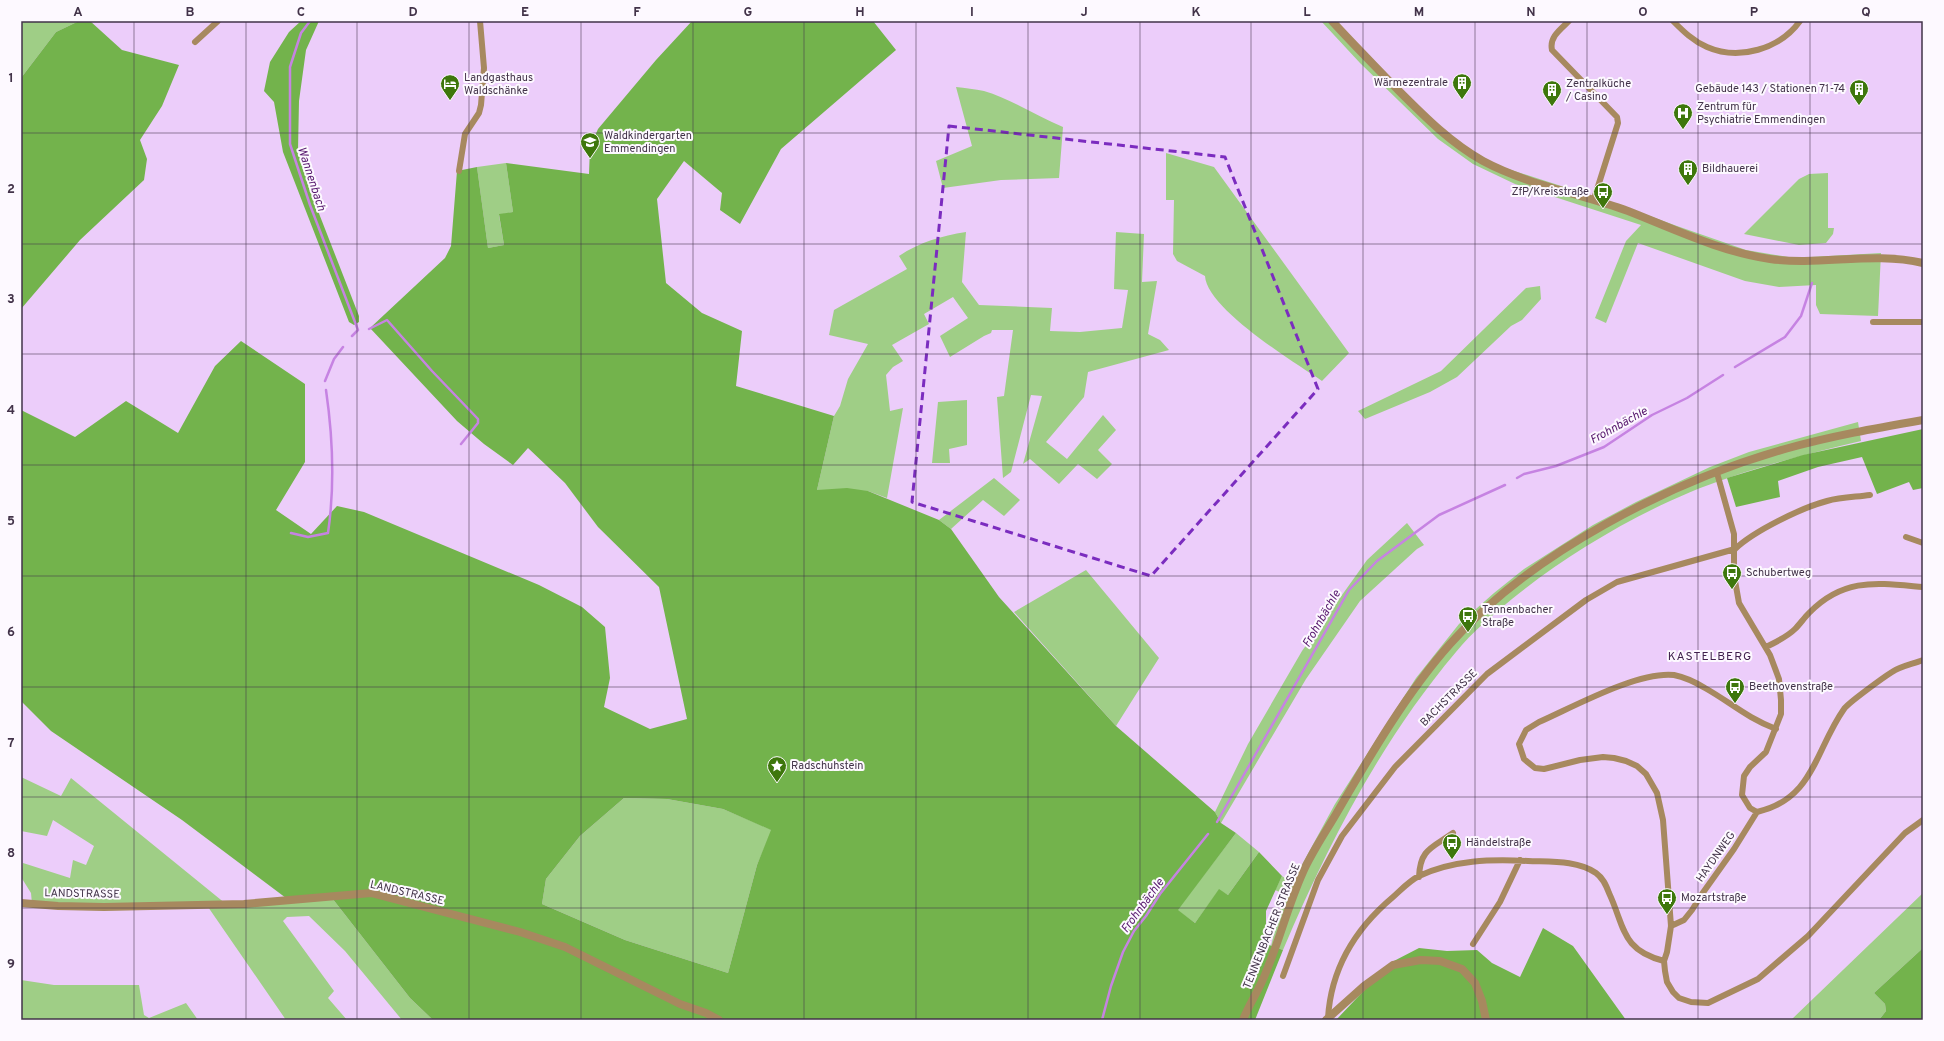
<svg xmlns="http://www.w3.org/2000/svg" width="1944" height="1041" font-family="Overpass,sans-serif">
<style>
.green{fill:#9fce86}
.forest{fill:#73b34c;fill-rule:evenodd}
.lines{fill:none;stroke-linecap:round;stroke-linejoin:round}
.stream{stroke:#c683e2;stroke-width:2.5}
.minor{stroke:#a7895f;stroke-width:6}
.tertiary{stroke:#a7895f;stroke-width:8}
.marked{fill:none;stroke:#7b2cbf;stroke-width:3;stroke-dasharray:8 5;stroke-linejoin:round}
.grid{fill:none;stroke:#423349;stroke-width:1;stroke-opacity:0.55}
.labels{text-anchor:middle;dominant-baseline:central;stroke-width:4;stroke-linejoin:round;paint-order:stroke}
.poi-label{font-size:11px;fill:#423349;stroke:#fdf9ff;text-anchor:start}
.street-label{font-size:11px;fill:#423349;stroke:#fdf9ff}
.water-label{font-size:12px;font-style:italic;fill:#57186e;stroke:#fdf9ff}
.neighbourhood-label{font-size:12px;letter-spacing:1px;fill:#40204d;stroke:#fdf9ff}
.neatline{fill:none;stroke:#423349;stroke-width:1.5}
.grid-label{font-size:13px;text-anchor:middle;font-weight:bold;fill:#423349}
</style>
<rect width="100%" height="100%" fill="#eccdfa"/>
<path class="green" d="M21 21H79L56 32 21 78Z
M1321 21H1336L1427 115 1460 144 1499 166 1620 205 1677 226 1746 250 1794 258 1881 253 1878 316 1820 314 1816 305V285L1779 287 1745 281 1638 243 1606 323 1595 318 1626 241 1641 225 1515 184 1473 164 1438 139 1360 63Z
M956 87C965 88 975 89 984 91 1011 99 1037 116 1063 127L1059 178 1001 180 943 188 936 161 972 146Z
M1166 153 1214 167 1349 353 1322 381C1294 362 1207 309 1205 276L1177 261 1173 254 1174 200H1166Z
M506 163 513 212 499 215 504 245 488 248 477 167Z
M1828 173V228H1834L1833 234 1826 243 1799 245 1744 234 1799 179 1809 174Z
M966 232 962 282 979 305 1052 308 1050 331 1080 332 1122 328 1128 290 1114 289 1116 232 1144 234 1142 282 1157 281 1148 334 1160 340 1169 350 1088 372 1084 397 1046 442 1067 459 1103 415 1116 430 1098 450 1112 464 1097 479 1078 464 1059 484 1030 459 1023 464 1042 396 1031 395 1011 472 1003 478 997 397 1004 396 1013 330H992L991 333 984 336 950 357 940 336 968 318 953 297 924 314 929 324 892 345 903 361 893 367 886 375 890 411 903 408 887 498 868 491 817 490 834 416 840 406 848 379 868 344 829 335 834 310 907 269 899 256C920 242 941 236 966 232Z
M1540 286 1541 299 1522 320 1511 326 1457 377 1430 392 1365 419 1358 411 1441 371 1526 288Z
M967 400V445L949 449 950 463H932L938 402Z
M1858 422 1861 441C1816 452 1771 463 1728 478 1655 502 1572 550 1512 599 1493 615 1472 632 1456 652 1381 741 1328 844 1283 950L1271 946 1284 894 1275 890 1282 876 1292 883 1335 804 1416 678 1459 624 1494 593 1524 569 1593 525 1636 502 1710 467 1749 452Z
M994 478 1020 500 1004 516 983 500 951 529 939 520Z
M1407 523 1424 545 1417 549 1360 601 1306 679 1221 823 1215 812 1248 744 1302 651 1367 560Z
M1086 570 1159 658 1116 726 1014 612Z
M21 777 61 796 71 778 226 904 332 898 410 998 433 1020H402L345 951 309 916 287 917 283 921 334 991 328 998 347 1020H286L206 904H32L31 893 21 877 23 863 70 878 73 860 86 865 94 846 53 820 47 836 21 831Z
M624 798 667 799 723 809 772 830 757 865 728 973 625 940 542 904 546 879 580 836Z
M1236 833 1259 852 1228 895 1219 890 1195 923 1177 910Z
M1923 893V948L1874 993 1885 1004 1886 1011 1879 1020H1791Z
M21 980 54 985H139L144 1015 149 1018 186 1003 198 1020H21Z"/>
<path class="forest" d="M79 21H90L122 50 179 65 162 106 140 140 147 159 144 180 80 240 21 309V78L56 32Z
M301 21H319L306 50 299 101 298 150 311 193 359 316V322L354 325 349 322 283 152 274 102 264 91 270 62 289 32Z
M692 21H873L896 50 781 149 740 224 720 210 722 193 684 161 657 199 666 283 702 313 742 331 736 386 834 416 817 490 847 488 868 491 939 520 951 529 999 597 1116 726 1215 812 1221 823 1236 833 1178 910 1195 923 1219 889 1228 895 1259 852 1282 876 1266 911V944L1283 950 1255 1020H433L410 998 332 898 290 901 182 820 51 731 21 701V410L75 437 126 401 178 433 215 366 241 341 305 384V462L276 510 311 534 337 506 364 512 539 585 582 607 605 627 610 678 604 707 650 729 687 719 659 587 598 527 565 483 528 448 513 465 484 444 457 421 370 328 445 258 451 246 457 171 477 167 488 248 504 245 499 214 513 212 506 163 589 174 590 147 598 129 656 60ZM624 798 667 799 723 809 771 830 757 865 728 973 625 940 542 904 546 879 580 836Z
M1923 429V488L1913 490 1909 482 1877 494 1862 457 1818 467 1778 481 1780 497 1736 507 1727 478 1803 455Z
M1543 928 1573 946 1626 1020H1336L1390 963 1419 948 1447 951 1477 950 1492 963 1520 977Z
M1923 948V1020H1879L1886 1011 1885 1004 1874 993Z"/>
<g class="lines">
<path class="stream" d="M310 21 301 33 290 67V144L310 205 358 330 352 336
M369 329 387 320 432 371 478 419V423L461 444
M1735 367 1785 337 1801 316 1812 283
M325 381 334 359 343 347
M1517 478 1524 474 1556 466 1604 447 1652 415 1687 398 1723 375
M291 533 308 537 328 533C335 485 333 438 326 390
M1217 822 1349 590 1377 561 1439 515 1505 485
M1102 1020 1111 986 1123 952 1134 931 1146 916 1160 894 1208 834"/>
<path class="minor" d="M1569 21C1561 29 1549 37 1552 50L1617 117 1618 123 1594 199
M1673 21C1683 31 1693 41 1707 47 1739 61 1780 49 1800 21
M195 42 218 21
M459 171 465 134 479 113 481 105 484 68 480 21
M1873 322H1923
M1717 473 1734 534V575L1739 603 1770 655 1779 679 1781 700V714L1766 752 1750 767 1744 776 1742 795 1750 808 1757 812C1814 799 1815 750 1844 709 1848 703 1884 677 1892 672 1901 666 1913 664 1923 660
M1906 537 1923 543
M1766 647C1776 642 1787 637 1795 629 1800 624 1804 618 1809 613 1844 577 1877 583 1923 587
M1776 729C1747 718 1730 702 1705 688 1695 682 1684 677 1674 675 1638 671 1573 707 1539 722L1526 730 1519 744 1524 759 1535 768 1544 769 1580 760 1603 757 1614 758 1626 761 1637 766 1646 774 1657 793 1663 820 1671 926 1667 952 1664 961 1665 971 1667 982 1673 992 1679 998 1691 1002 1708 1003 1758 979 1808 936 1905 833 1923 820
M1419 877C1420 849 1432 848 1453 833
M1671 926 1684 920 1692 910 1702 894 1734 849 1757 812
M1473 944 1500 902 1520 860
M1283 976 1318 880 1342 836 1395 767 1487 674 1586 600 1617 582 1735 549C1754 531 1801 508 1827 501 1841 497 1856 497 1870 495
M1328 1018C1331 968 1355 929 1393 897 1401 890 1409 881 1419 876 1453 860 1491 859 1528 861 1550 862 1577 860 1596 873 1603 878 1606 885 1609 893 1625 927 1621 950 1664 961"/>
<path class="tertiary" d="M1332 21C1352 43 1373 64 1394 86 1422 114 1449 142 1483 161 1528 185 1581 194 1628 211 1674 229 1721 252 1770 259 1821 266 1873 251 1923 263
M21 903 58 906 104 907 244 904 371 893 520 932 565 947 680 1004 706 1013 719 1020
M1243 1020C1249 1004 1260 989 1266 972 1280 939 1288 905 1303 872 1313 850 1327 830 1339 809 1371 754 1408 691 1450 644 1531 553 1669 482 1785 449 1831 436 1877 428 1923 420
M1326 1020 1364 986 1393 965 1421 960 1440 961 1462 969 1475 983 1482 1001 1486 1020"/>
</g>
<path class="marked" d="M949 126 1225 157 1318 389 1151 576 912 502Z"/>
<path class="grid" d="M134 21V1020M246 21V1020M357 21V1020M469 21V1020M581 21V1020M693 21V1020M804 21V1020M916 21V1020M1028 21V1020M1140 21V1020M1251 21V1020M1363 21V1020M1475 21V1020M1587 21V1020M1698 21V1020M1810 21V1020M21 133H1923M21 244H1923M21 354H1923M21 465H1923M21 576H1923M21 687H1923M21 797H1923M21 908H1923"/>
<defs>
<symbol id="building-pin" viewBox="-11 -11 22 30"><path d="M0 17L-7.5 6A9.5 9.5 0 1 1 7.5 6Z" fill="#3e770c" stroke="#fdf9ff"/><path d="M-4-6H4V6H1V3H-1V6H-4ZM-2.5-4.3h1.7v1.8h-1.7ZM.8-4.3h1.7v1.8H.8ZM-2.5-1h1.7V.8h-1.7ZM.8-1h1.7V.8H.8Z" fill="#fff"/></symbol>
<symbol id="hotel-pin" viewBox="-11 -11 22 30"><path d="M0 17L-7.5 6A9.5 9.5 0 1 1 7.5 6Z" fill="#3e770c" stroke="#fdf9ff"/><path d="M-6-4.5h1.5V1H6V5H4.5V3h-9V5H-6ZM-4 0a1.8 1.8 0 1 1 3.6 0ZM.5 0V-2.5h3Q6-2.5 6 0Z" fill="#fff"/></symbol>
<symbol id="hospital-pin" viewBox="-11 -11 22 30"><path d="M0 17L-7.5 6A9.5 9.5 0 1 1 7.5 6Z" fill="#3e770c" stroke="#fdf9ff"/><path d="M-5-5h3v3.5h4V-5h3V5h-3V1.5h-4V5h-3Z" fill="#fff"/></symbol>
<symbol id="school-pin" viewBox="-11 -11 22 30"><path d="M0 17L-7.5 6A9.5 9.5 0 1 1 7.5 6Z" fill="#3e770c" stroke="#fdf9ff"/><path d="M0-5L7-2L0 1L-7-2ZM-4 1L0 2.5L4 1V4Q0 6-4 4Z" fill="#fff"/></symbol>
<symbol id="bus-pin" viewBox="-11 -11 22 30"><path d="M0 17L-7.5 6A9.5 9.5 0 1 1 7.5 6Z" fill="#3e770c" stroke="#fdf9ff"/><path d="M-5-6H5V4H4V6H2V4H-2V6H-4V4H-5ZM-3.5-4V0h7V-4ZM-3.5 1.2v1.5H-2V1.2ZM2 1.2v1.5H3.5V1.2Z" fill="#fff"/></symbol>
<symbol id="sight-pin" viewBox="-11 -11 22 30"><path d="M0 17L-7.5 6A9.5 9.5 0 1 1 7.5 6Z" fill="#3e770c" stroke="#fdf9ff"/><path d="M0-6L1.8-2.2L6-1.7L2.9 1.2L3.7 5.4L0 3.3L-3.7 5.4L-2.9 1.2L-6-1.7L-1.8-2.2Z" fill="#fff"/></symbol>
</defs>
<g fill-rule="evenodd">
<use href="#building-pin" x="1451" y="72" width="22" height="30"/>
<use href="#hotel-pin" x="439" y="73" width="22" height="30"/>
<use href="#building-pin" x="1848" y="78" width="22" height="30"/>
<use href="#building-pin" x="1541" y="79" width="22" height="30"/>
<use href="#hospital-pin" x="1672" y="102" width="22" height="30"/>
<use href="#school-pin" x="579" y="131" width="22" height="30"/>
<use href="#building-pin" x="1677" y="158" width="22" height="30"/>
<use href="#bus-pin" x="1592" y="181" width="22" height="30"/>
<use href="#bus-pin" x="1721" y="562" width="22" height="30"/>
<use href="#bus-pin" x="1457" y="605" width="22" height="30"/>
<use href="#bus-pin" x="1724" y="676" width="22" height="30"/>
<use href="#sight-pin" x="766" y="755" width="22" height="30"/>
<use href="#bus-pin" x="1441" y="832" width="22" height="30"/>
<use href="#bus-pin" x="1656" y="887" width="22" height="30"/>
</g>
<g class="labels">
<g class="poi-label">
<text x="464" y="78">Landgasthaus<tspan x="464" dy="13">Waldschänke</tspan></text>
<text x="1448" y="83" text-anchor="end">Wärmezentrale</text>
<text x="1566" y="84">Zentralküche<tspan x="1566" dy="13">/ Casino</tspan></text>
<text x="1845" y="89" text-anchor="end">Gebäude 143 / Stationen 71-74</text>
<text x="1697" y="107">Zentrum für<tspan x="1697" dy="13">Psychiatrie Emmendingen</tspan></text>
<text x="604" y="136">Waldkindergarten<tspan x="604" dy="13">Emmendingen</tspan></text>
<text x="1702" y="169">Bildhauerei</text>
<text x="1589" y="192" text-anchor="end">ZfP/Kreisstraße</text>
<text x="1746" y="573">Schubertweg</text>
<text x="1482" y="610">Tennenbacher<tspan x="1482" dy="13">Straße</tspan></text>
<text x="1749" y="687">Beethovenstraße</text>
<text x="791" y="766">Radschuhstein</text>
<text x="1466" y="843">Händelstraße</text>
<text x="1681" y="898">Mozartstraße</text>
</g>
<g class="street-label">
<text transform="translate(1449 698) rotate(-45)">BACHSTRASSE</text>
<text transform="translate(1716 857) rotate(-55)">HAYDNWEG</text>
<text transform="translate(407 893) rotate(13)">LANDSTRASSE</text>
<text transform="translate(82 894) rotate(1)">LANDSTRASSE</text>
<text transform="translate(1272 926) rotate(-68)">TENNENBACHER STRASSE</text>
</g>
<g class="water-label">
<text transform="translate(311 179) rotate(72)">Wannenbach</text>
<text transform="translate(1619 426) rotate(-29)">Frohnbächle</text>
<text transform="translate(1322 619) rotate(-60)">Frohnbächle</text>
<text transform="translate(1143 906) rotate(-54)">Frohnbächle</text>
</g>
<g class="neighbourhood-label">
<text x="1710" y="657">KASTELBERG</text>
</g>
</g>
<rect width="1944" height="1041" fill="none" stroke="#fdf9ff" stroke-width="44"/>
<rect x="22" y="22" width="1900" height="997" class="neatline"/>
<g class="grid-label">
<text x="78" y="16">A</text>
<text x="190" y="16">B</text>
<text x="301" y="16">C</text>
<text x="413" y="16">D</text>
<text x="525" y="16">E</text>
<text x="637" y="16">F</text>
<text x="748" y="16">G</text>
<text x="860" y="16">H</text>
<text x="972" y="16">I</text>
<text x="1084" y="16">J</text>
<text x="1196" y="16">K</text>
<text x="1307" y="16">L</text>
<text x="1419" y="16">M</text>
<text x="1531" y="16">N</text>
<text x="1643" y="16">O</text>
<text x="1754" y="16">P</text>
<text x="1866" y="16">Q</text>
<text x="11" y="82">1</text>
<text x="11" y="193">2</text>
<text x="11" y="303">3</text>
<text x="11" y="414">4</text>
<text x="11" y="525">5</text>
<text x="11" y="636">6</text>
<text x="11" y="747">7</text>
<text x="11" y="857">8</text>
<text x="11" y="968">9</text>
</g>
</svg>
